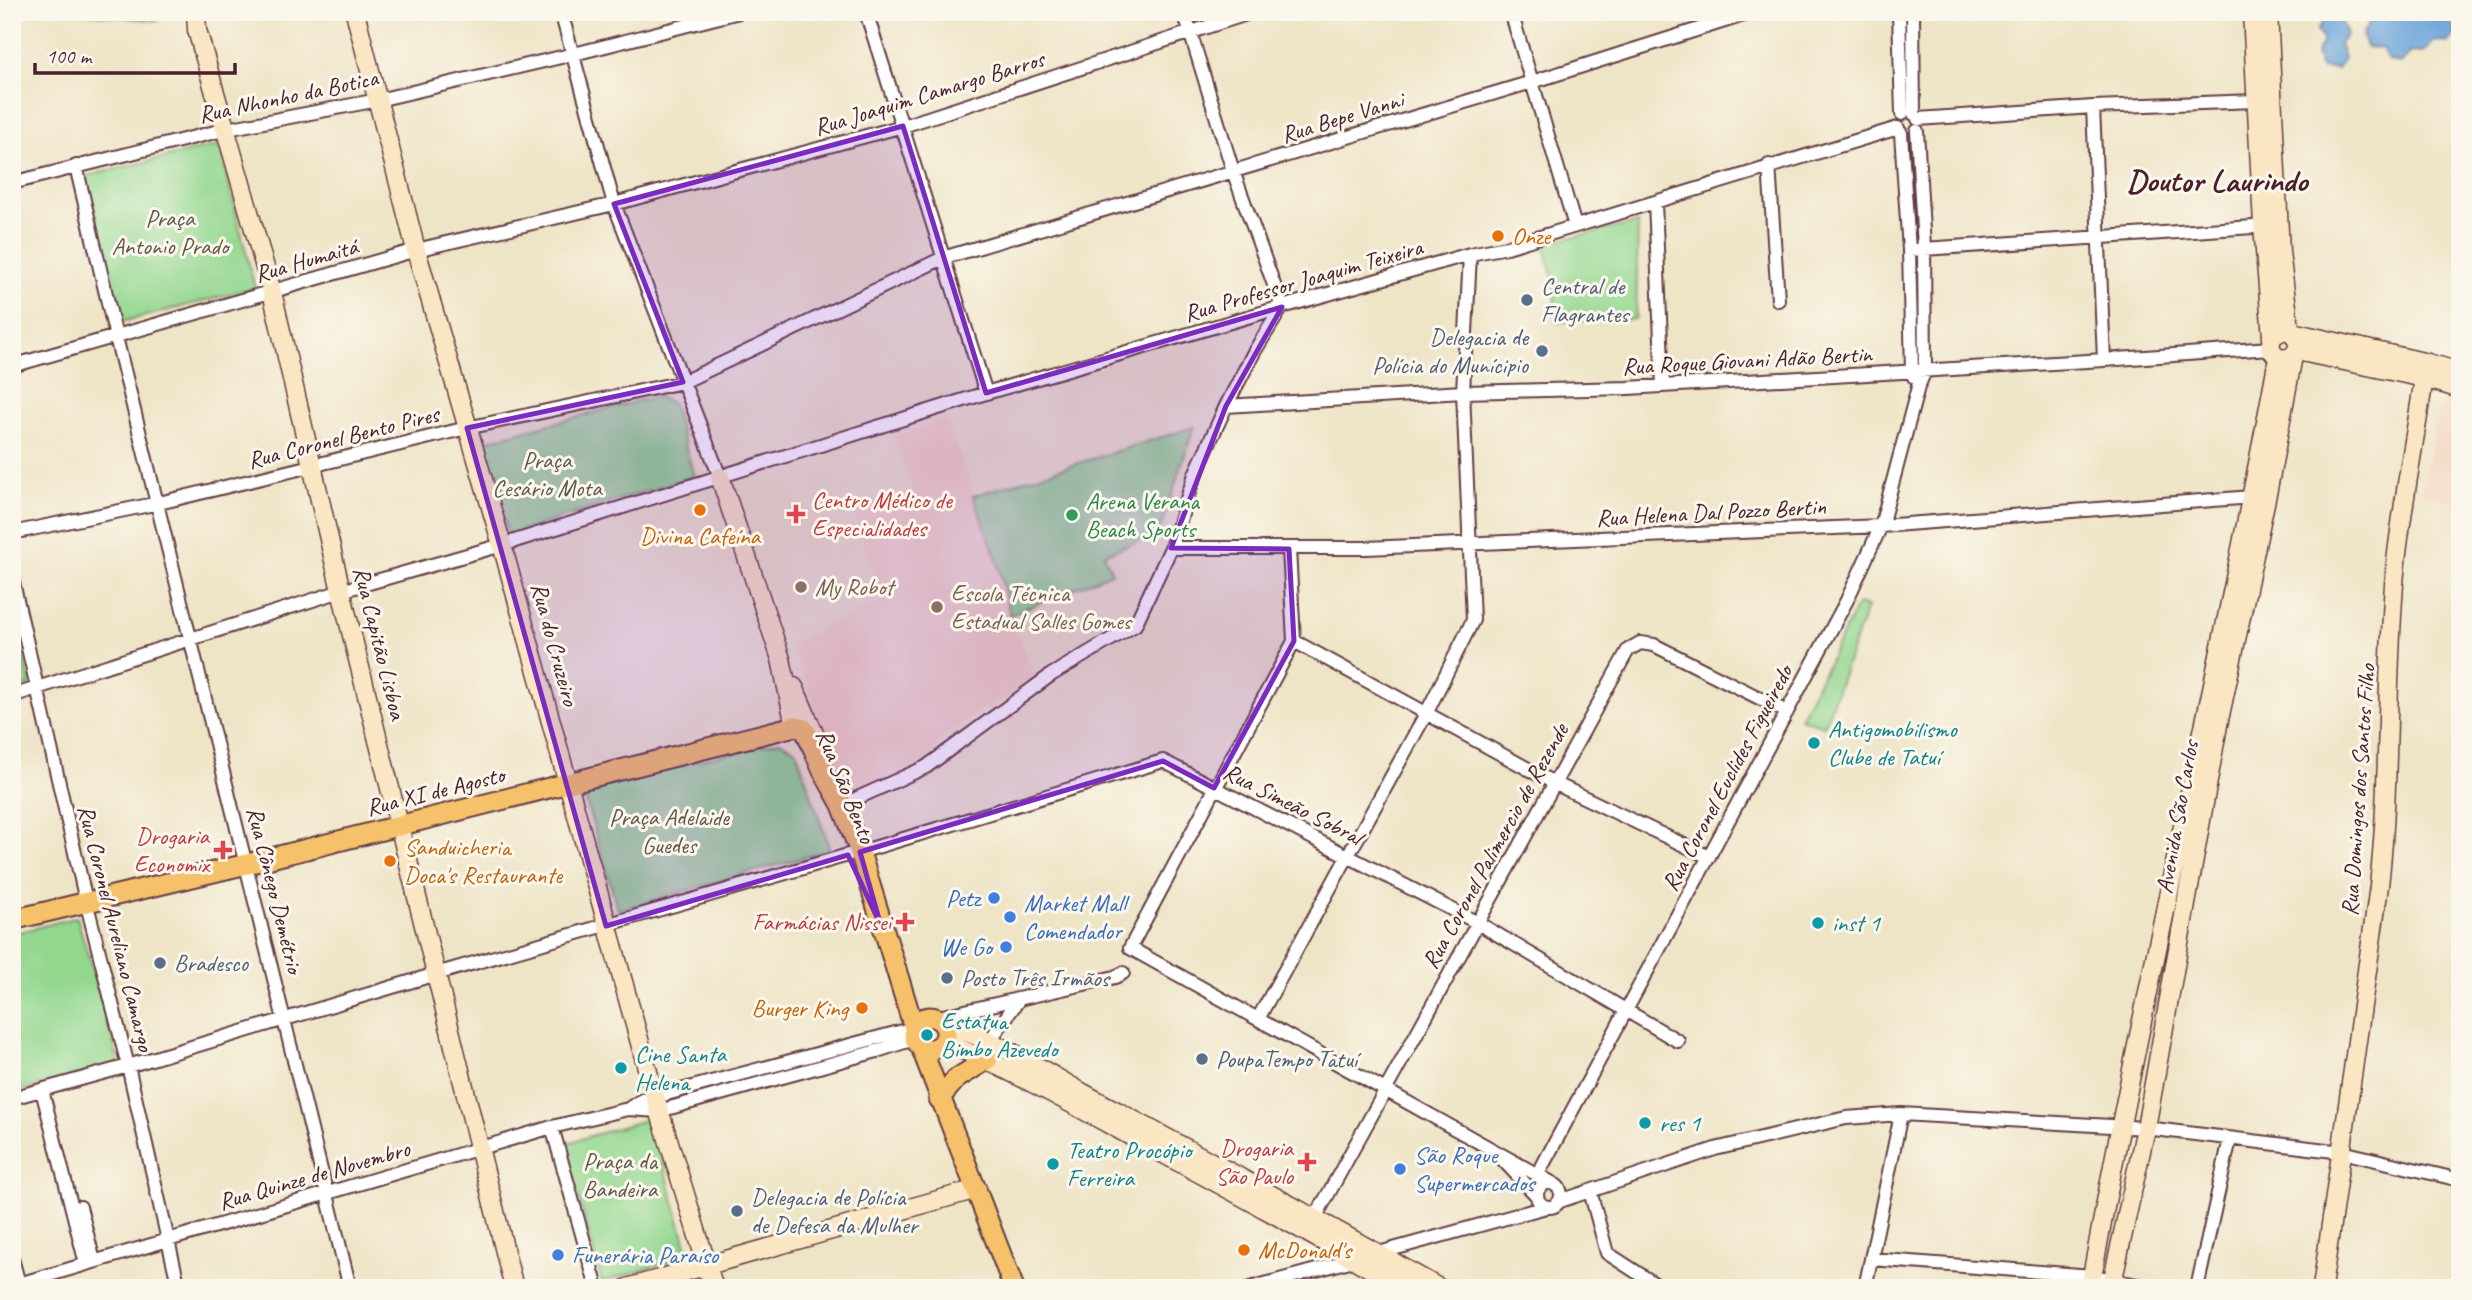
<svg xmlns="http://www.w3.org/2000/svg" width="2472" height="1300" font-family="Caveat,sans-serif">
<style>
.built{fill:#f3d4bf}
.park{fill:#93d78f;stroke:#6e7b5d;stroke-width:2}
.water{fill:#6ba4da;stroke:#5a6282;stroke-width:2}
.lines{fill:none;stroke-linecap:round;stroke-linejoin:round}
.street-casing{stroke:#633d42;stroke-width:16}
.secondary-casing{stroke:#633d42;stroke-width:21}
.primary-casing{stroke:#633d42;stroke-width:23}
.street{stroke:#fff;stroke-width:12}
.secondary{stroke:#fbe6c4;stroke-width:18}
.primary{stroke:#f5c16b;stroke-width:19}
.marked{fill:#7b2cbf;fill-opacity:0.2;stroke:#7b2cbf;stroke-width:5;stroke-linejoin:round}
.food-dot{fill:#e8710a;stroke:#fbf7ec;stroke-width:2.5}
.service-dot{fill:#5c6f8a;stroke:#fbf7ec;stroke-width:2.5}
.health-dot{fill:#e0444e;stroke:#fbf7ec;stroke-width:2.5}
.leisure-dot{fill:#2e9e5b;stroke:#fbf7ec;stroke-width:2.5}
.education-dot{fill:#8d6e63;stroke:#fbf7ec;stroke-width:2.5}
.culture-dot{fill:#0f9aa8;stroke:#fbf7ec;stroke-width:2.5}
.shop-dot{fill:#3f7fe0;stroke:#fbf7ec;stroke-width:2.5}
.labels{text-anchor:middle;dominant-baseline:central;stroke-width:6;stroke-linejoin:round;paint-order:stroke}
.street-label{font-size:24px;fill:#4a1f2b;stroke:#fbf7ec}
.park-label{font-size:24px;fill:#605649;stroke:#fbf7ec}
.food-label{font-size:24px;fill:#c56008;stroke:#fbf7ec;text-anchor:start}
.service-label{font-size:24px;fill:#4e5e75;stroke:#fbf7ec;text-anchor:start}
.health-label{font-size:24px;fill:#be3a42;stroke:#fbf7ec;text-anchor:end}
.leisure-label{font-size:24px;fill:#27864d;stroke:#fbf7ec;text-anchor:start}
.education-label{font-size:24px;fill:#785e54;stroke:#fbf7ec;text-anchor:start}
.culture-label{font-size:24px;fill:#0d838f;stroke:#fbf7ec;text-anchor:start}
.shop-label{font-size:24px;fill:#366cbe;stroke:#fbf7ec;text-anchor:start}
.district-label{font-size:32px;font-weight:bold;fill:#4a1f2b;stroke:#fbf7ec}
</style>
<rect width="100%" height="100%" fill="#fbf7ec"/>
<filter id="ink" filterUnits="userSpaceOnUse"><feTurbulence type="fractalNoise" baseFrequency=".0143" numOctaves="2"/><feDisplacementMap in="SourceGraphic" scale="14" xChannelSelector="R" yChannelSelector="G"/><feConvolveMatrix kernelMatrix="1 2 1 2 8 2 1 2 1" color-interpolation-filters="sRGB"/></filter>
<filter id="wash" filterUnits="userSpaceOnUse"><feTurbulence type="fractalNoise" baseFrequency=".00686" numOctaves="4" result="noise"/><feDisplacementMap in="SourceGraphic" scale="28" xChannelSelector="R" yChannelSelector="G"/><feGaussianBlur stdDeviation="1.57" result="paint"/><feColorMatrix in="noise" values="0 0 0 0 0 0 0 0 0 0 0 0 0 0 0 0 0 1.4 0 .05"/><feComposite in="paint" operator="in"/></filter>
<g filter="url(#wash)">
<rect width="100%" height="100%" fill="#eee4c6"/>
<path class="built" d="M2452 399 2460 401V503L2421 494 2439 407Z
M946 418 997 559 1012 624 1036 677 987 710 983 708 939 741 925 764 866 789 842 783 791 643 882 599 853 511 913 491 893 436Z"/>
<path class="park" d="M65 12H159L158 21Z
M219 145 255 288 122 322 86 176Z
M1638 223 1636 319 1556 322 1554 283 1544 243Z
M657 396 673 404 694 476 508 535 482 442Z
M1194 427 1159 533 1104 554 1112 573 1010 615 997 559 973 496Z
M1858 604 1867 607 1824 726 1800 718Z
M12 610 31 685 12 690Z
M780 741 796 750 830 850 618 910 582 788Z
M77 917 120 1066 12 1093V934Z
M651 1118 689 1256 602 1282 564 1144Z"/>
<path class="water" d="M2364 12H2433L2435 15 2450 17 2456 33 2448 43 2434 41 2424 53 2410 52 2401 63 2388 61 2382 48 2366 47 2362 35 2370 22Z
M2326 18 2340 19 2347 34 2339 44 2344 58 2337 69 2321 68 2316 54 2323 41 2317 30Z"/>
</g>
<g filter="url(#ink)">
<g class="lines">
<defs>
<path id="street" d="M561 12 614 204 720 477
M866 12 986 393
M1511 12 1575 226
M1899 12 1902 114
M1913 12 1914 114
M2093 107 2104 360
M1918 119 2093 107 2256 101
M1901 133 1909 250 1912 372 1914 377
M1769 165 1778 300
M76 166 116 337 350 1288
M12 183 227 129 378 100 574 54 739 12
M1655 202 1663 386
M1909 250 2268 226
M12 366 416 250 614 204 903 126 1253 12
M1226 406 1463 392 1628 388 2104 360 2270 348
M12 533 159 503 467 428 683 382 943 258 1532 82 1753 12
M1171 548H1366L1881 526 2252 497 2257 499
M1289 549 1294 641
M12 578 86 901 128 1066 179 1288
M1294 641 1130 948 1554 1184
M1294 641 1554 783 1709 857
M12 696 341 591 502 545 986 393 1282 307 1470 254 1507 247 1898 128
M842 805 926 767 1051 675 1135 625 1171 548 1195 474 1226 406 1254 352 1282 307 1233 171 1184 12
M860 852 1163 761 1478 923 1678 1041
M1259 1017 1427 712 1473 620 1463 392 1470 254
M934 1018 1115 977 1123 973
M989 1049V1042L1019 999
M42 1090 86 1264
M12 1098 128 1066 436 974 848 855
M628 1109 659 1111 877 1051 914 1039
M552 1127 597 1288
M1501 1158 1536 1195
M1538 1174 1847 600 1881 526 1918 387 1925 371 1924 247 1917 131
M1537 1195a12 12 0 1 1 24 0a12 12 0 1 1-24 0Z
M1590 1191 1607 1253 1661 1288
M1560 1201 1715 1149 1846 1118 1901 1114 2146 1128 2342 1152 2460 1180
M80 1207 94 1261
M1315 1218 1628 650 1640 643 1654 645 1787 712
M1375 1254 1546 1207
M12 1258 20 1288
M1871 1259 2093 1276 2152 1288
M12 1286 552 1127 628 1109 642 1100 655 1097 914 1028
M1250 1288 1357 1259
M1865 1288 1901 1114
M2197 1288 2230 1139"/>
<path id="secondary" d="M196 12 197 30 272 292 341 591 514 1288
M355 12 416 250 502 545 655 1097 714 1288
M2252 12 2263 226 2272 337 2270 348 2278 358C2289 360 2296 356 2299 344L2292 332 2283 330 2272 337
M2268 12 2280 252 2290 331
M2292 332 2428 363 2460 372
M2297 351 2424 378 2460 389
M720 477 781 659 795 726
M794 687 819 745
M944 1026C982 1031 1047 1073 1083 1093 1202 1157 1322 1221 1439 1288
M944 1042C1011 1069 1074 1105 1138 1140 1227 1188 1316 1236 1403 1288
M627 1288 977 1189
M2090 1288C2146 977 2221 669 2278 358
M2111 1288 2146 1128 2218 725 2268 489 2293 356
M2322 1288 2379 886C2391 778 2385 669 2396 562 2403 500 2415 439 2424 378L2428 363"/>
<path id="primary" d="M795 726 804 729 807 734 823 771 842 805 860 852 914 1028
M12 920 247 864 795 726
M914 1033a16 16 0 1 1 32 0a16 16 0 1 1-32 0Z
M921 1047 1014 1288
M939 1099 956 1079 988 1059"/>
</defs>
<use href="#street" class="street-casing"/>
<use href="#secondary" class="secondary-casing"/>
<use href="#primary" class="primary-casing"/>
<use href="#street" class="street"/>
<use href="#secondary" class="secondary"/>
<use href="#primary" class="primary"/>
</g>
</g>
<path class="marked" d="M903 126 986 393 1282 307 1226 406 1171 548 1289 549 1294 641 1214 788 1163 761 860 852 881 926 848 855 606 926 467 428 683 382 614 204Z"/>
<g class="food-dot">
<circle cx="1498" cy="236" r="7"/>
<circle cx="700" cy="510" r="7"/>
<circle cx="390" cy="861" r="7"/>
<circle cx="862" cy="1008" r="7"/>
<circle cx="1244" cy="1250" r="7"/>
</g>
<g class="service-dot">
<circle cx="1527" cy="300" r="7"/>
<circle cx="1542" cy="351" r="7"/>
<circle cx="160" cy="963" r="7"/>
<circle cx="947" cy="978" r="7"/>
<circle cx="1202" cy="1059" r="7"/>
<circle cx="737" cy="1211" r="7"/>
</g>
<g class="health-dot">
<path d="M792.5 503.5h7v7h7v7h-7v7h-7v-7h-7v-7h7z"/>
<path d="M219.5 839.5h7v7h7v7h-7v7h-7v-7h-7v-7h7z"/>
<path d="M901.5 911.5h7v7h7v7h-7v7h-7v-7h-7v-7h7z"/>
<path d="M1303.5 1151.5h7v7h7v7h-7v7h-7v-7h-7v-7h7z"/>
</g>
<circle class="leisure-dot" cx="1072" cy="515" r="7"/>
<g class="education-dot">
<circle cx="801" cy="587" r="7"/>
<circle cx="937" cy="607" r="7"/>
</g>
<g class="culture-dot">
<circle cx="1814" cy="743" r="7"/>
<circle cx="1818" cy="923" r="7"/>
<circle cx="927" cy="1035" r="7"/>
<circle cx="621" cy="1068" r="7"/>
<circle cx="1645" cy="1123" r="7"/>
<circle cx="1053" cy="1164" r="7"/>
</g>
<g class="shop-dot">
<circle cx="994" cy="898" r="7"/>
<circle cx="1010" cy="917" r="7"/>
<circle cx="1006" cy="947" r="7"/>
<circle cx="1400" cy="1169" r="7"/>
<circle cx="558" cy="1255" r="7"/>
</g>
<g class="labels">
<g class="street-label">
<text transform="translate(929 93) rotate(-17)">Rua Joaquim Camargo Barros</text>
<text transform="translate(288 96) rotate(-12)">Rua Nhonho da Botica</text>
<text transform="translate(1342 117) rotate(-17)">Rua Bepe Vanni</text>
<text transform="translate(306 260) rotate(-16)">Rua Humaitá</text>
<text transform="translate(1303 280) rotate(-16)">Rua Professor Joaquim Teixeira</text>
<text transform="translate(1747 360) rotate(-3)">Rua Roque Giovani Adão Bertin</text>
<text transform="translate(343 437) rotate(-14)">Rua Coronel Bento Pires</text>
<text transform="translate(1711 512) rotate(-3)">Rua Helena Dal Pozzo Bertin</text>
<text transform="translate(380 643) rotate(76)">Rua Capitão Lisboa</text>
<text transform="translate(555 644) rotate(75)">Rua do Cruzeiro</text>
<text transform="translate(1727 778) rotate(-62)">Rua Coronel Euclides Figueiredo</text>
<text transform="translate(846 786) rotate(68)">Rua São Bento</text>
<text transform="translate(2358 790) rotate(-86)">Rua Domingos dos Santos Filho</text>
<text transform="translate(435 791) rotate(-14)">Rua XI de Agosto</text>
<text transform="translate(1293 804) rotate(27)">Rua Simeão Sobral</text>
<text transform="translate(2177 817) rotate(-80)">Avenida São Carlos</text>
<text transform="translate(1495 846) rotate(-61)">Rua Coronel Palimercio de Rezende</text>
<text transform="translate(275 890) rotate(76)">Rua Cônego Demétrio</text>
<text transform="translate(116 928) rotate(76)">Rua Coronel Aureliano Camargo</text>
<text transform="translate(314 1175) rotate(-16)">Rua Quinze de Novembro</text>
</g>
<g class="park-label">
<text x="170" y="218">Praça<tspan x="170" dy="28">Antonio Prado</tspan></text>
<text x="547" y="460">Praça<tspan x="547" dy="28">Cesário Mota</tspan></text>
<text x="669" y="817">Praça Adelaide<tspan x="669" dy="28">Guedes</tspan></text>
<text x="620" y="1161">Praça da<tspan x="620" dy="28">Bandeira</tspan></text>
</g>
<g class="food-label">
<text x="1512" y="236">Onze</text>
<text x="700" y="536" text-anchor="middle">Divina Cafeína</text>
<text x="404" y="847">Sanduicheria<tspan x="404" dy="28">Doca's Restaurante</tspan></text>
<text x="848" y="1008" text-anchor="end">Burger King</text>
<text x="1258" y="1250">McDonald's</text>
</g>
<g class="service-label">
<text x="1541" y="286">Central de<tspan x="1541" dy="28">Flagrantes</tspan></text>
<text x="1528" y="337" text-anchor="end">Delegacia de<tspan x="1528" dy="28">Polícia do Munícipio</tspan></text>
<text x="174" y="963">Bradesco</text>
<text x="961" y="978">Posto Três Irmãos</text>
<text x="1216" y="1059">PoupaTempo Tatuí</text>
<text x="751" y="1197">Delegacia de Polícia<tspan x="751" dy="28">de Defesa da Mulher</tspan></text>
</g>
<g class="health-label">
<text x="812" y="500" text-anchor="start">Centro Médico de<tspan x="812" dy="28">Especialidades</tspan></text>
<text x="209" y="836">Drogaria<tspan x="209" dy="28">Economix</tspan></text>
<text x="891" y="922">Farmácias Nissei</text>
<text x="1293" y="1148">Drogaria<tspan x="1293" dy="28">São Paulo</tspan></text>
</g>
<g class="leisure-label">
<text x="1086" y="501">Arena Verana<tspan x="1086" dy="28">Beach Sports</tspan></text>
</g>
<g class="education-label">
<text x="815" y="587">My Robot</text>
<text x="951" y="593">Escola Técnica<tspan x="951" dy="28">Estadual Salles Gomes</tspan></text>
</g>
<g class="culture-label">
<text x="1828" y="729">Antigomobilismo<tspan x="1828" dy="28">Clube de Tatuí</tspan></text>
<text x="1832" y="923">inst 1</text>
<text x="941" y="1021">Estatua<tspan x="941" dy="28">Bimbo Azevedo</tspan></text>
<text x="635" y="1054">Cine Santa<tspan x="635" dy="28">Helena</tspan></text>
<text x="1659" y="1123">res 1</text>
<text x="1067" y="1150">Teatro Procópio<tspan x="1067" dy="28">Ferreira</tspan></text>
</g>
<g class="shop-label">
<text x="980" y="898" text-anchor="end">Petz</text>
<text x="1024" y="903">Market Mall<tspan x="1024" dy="28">Comendador</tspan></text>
<text x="992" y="947" text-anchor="end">We Go</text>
<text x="1414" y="1155">São Roque<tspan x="1414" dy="28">Supermercados</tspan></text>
<text x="572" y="1255">Funerária Paraíso</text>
</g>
<g class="district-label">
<text x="2217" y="180">Doutor Laurindo</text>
</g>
</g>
<rect width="2472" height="1300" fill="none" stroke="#fbf7ec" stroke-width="42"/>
<path d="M35 63v10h200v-10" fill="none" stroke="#4a1f2b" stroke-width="3.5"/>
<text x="46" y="63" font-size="21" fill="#4a1f2b" stroke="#fbf7ec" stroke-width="5" paint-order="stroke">100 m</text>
</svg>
